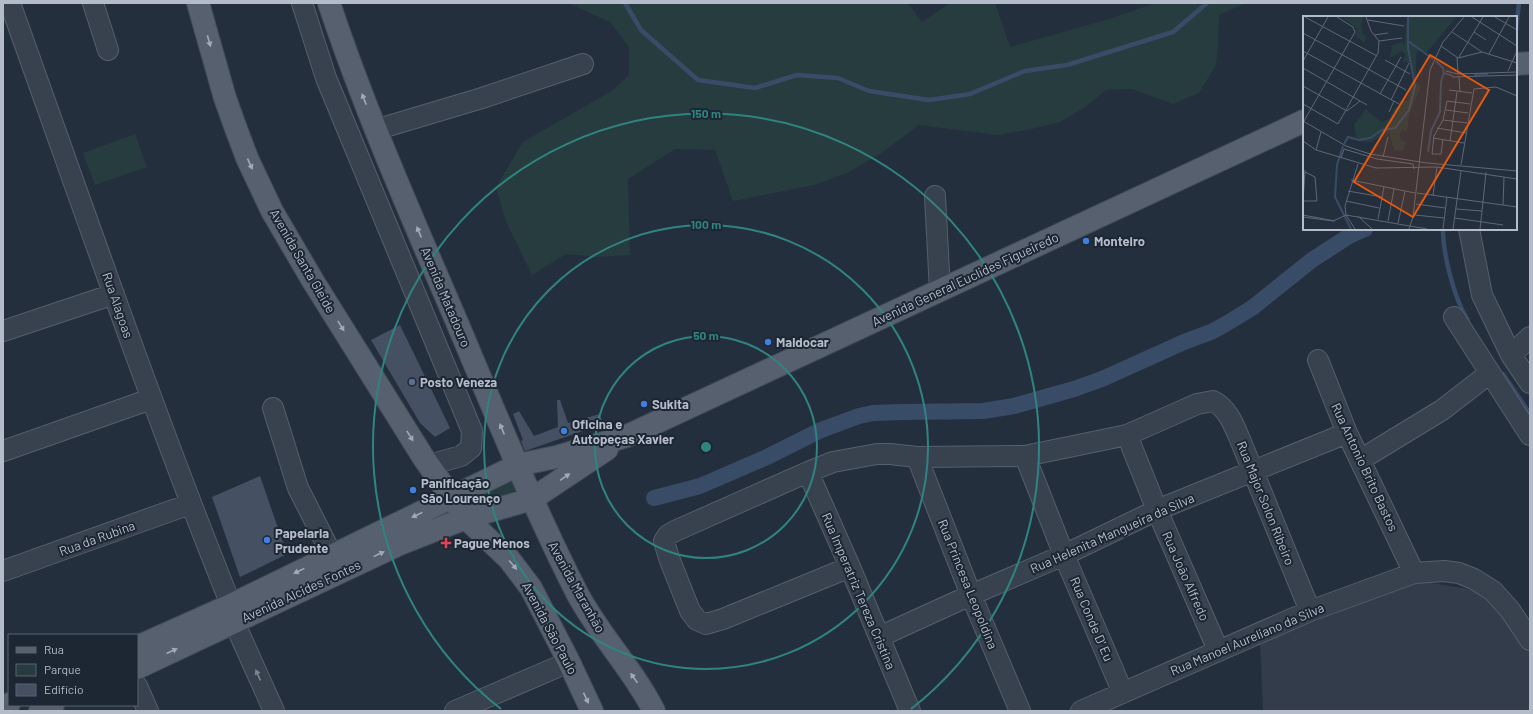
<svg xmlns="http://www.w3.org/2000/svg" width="1533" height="714" font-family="Barlow,sans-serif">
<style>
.airport{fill:#323c4b}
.green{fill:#263c3f}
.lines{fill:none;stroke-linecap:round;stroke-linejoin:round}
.stream{stroke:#394c67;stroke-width:4.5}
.canal{stroke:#394c67;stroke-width:16}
.building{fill:#455162}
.minor-casing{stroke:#565f6c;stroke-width:22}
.major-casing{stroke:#414a57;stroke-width:24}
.minor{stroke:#38414e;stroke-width:20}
.major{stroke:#56606e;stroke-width:22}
.oneway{fill:#a1aab7}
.oneway2{fill:#7c8592}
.ring{fill:none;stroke:#308480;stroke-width:2}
.shop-dot{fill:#3f7fe0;stroke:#1d2633;stroke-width:1.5}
.service-dot{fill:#5c6f8a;stroke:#1d2633;stroke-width:1.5}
.health-dot{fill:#e0444e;stroke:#1d2633;stroke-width:1.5}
.labels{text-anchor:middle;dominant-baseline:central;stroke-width:4;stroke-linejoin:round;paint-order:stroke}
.poi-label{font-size:13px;font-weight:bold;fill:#b4bcc9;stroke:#1d2633;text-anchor:start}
.street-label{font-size:13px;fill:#b4bcc9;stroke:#1d2633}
.inset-river{fill:none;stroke:#394c67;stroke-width:2}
.inset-road{fill:none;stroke:#5e6776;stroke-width:1}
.view{fill:#e8590c;fill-opacity:0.15;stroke:#e8590c;stroke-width:2}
.inset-edge{fill:none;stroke:#b4bcc9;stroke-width:2}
.centre{fill:#308480;stroke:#1d2633;stroke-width:2}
.ring-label{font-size:12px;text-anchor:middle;font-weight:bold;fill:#308480;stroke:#1d2633;stroke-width:4;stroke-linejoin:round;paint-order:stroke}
</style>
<rect width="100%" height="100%" fill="#242f3e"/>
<path class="airport" d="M1420 581 1486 592 1530 649V711H1263L1260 642Z"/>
<path class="green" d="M568 3H907L922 22 950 3H995L1010 47 1109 19 1155 3H1246L1219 15 1218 47 1216 65 1199 93 1173 104 1132 89 1106 90 1084 108 1060 122 1032 129 998 135 919 125 880 154 847 173 814 185 733 201 715 150 675 149 628 179 630 255 598 257 566 254 532 275 506 222 496 187 523 142 613 90 629 75V47L610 22Z
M135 134 147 167 95 185 83 153Z
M518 479 525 494 470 510 465 500Z"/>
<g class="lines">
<path class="stream" d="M625 3 641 30 698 80 755 88 797 75 838 78 869 91 929 100 970 94 1025 71 1067 65 1173 32 1207 3
M1516 30 1519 3
M1443 229C1443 255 1454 297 1467 319
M1503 374 1530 414"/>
<path class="canal" d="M654 498 700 486 767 457 821 430 859 416 873 413 904 412 983 411 1014 406 1074 389 1102 379 1184 342 1211 332 1224 325 1252 308 1312 260 1349 236 1365 229"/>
</g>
<path class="building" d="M400 325 450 428 435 437 420 423 371 340Z
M557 400H560L568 423 600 414 603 424 525 451 521 441 523 440 513 414 519 411 534 436 558 427Z
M260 476 287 554 240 577 212 497Z"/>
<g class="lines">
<defs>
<path id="minor" d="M10 3C82 204 151 406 231 605
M93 3 108 50
M302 3 326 78 472 431 471 448 461 456 429 465
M375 130 482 98 583 64
M935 196 940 291
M1469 229 1482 295 1511 355 1530 383
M1454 317 1530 435
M3 331 114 294
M1511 355 1530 337
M1318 360 1347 433 1414 573
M273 408 298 488 332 555
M1127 435 1157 510 1218 650
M3 451 151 399
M1025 456 1064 555 1123 693
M917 457 971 595 1020 711
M1360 460 1442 410 1490 373
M808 472 850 567 910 711
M850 567 723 619 706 624 697 620 690 611 669 558 664 541 668 535 675 531 808 472 833 462 877 454H890L917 457 1025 456 1127 435 1197 404 1213 401C1227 408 1233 423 1239 437L1310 611
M3 571 190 504
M234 622 274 711
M879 637 971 595 1064 555 1157 510 1347 433
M137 686 148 711
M455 711 569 662
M1081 711 1310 611 1414 573 1444 571 1459 573 1474 579 1493 591 1510 610 1530 640"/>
<path id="major" d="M198 3 225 98 235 126 247 158 272 211 313 281 423 457 466 518 509 559 531 588 569 662 592 711
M329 3C365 111 411 215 456 320 495 412 532 505 577 593 599 635 633 669 654 711
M1516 64 1530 63
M137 647 231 605 518 465 556 457 627 436 1304 121
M137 668 402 543 466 518 532 499 607 449
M3 707 9 704
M40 711 53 705"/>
</defs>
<use href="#minor" class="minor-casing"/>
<use href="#major" class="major-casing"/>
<use href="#minor" class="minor"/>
<use href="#major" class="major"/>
</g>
<defs><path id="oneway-solid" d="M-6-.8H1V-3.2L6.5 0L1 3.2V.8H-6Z"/></defs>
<g class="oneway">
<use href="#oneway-solid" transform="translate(209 41) rotate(74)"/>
<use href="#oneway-solid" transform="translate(364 99) rotate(-111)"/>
<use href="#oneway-solid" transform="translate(250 164) rotate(65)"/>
<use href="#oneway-solid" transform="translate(419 232) rotate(-113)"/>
<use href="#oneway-solid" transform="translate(341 326) rotate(58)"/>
<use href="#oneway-solid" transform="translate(502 429) rotate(-113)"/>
<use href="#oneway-solid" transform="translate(410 436) rotate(58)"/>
<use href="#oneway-solid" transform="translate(565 477) rotate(-34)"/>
<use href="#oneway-solid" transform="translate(417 515) rotate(154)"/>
<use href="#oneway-solid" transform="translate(379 554) rotate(-26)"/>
<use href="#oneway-solid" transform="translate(513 565) rotate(49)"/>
<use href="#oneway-solid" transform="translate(299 571) rotate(154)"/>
<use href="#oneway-solid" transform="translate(172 651) rotate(-25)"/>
<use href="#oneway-solid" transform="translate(634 678) rotate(-126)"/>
<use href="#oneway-solid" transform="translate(586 698) rotate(65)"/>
</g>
<use class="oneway2" href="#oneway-solid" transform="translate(258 675) rotate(-114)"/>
<g class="ring">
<circle cx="706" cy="447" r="111"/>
<circle cx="706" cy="447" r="222"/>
<path d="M501 709A333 333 0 1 1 911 709"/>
</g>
<g class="shop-dot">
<circle cx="1086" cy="241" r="4"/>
<circle cx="768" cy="342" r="4"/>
<circle cx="644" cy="404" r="4"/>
<circle cx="564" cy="431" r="4"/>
<circle cx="413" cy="490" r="4"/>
<circle cx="267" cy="540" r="4"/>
</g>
<circle class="service-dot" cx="412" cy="382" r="4"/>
<path class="health-dot" d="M444 537h4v4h4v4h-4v4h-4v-4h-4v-4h4z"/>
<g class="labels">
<g class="poi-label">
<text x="1094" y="241">Monteiro</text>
<text x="776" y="342">Maldocar</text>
<text x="420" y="382">Posto Veneza</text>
<text x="652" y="404">Sukita</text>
<text x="572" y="424">Oficina e<tspan x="572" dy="15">Autopeças Xavier</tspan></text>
<text x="421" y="483">Panificação<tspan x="421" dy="15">São Lourenço</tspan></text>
<text x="275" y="533">Papelaria<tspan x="275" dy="15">Prudente</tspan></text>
<text x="454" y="543">Pague Menos</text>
</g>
<g class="street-label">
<text transform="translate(303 261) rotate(60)">Avenida Santa Gleide</text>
<text transform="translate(965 279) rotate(-25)">Avenida General Euclides Figueiredo</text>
<text transform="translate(446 297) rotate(67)">Avenida Matadouro</text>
<text transform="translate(118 305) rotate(71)">Rua Alagoas</text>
<text transform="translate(1365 467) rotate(65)">Rua Antonio Brito Bastos</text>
<text transform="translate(1266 503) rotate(68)">Rua Major Solon Ribeiro</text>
<text transform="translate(1112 533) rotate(-24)">Rua Helenita Mangueira da Silva</text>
<text transform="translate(97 538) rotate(-20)">Rua da Rubina</text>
<text transform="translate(1186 576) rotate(66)">Rua João Alfredo</text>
<text transform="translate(968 584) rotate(68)">Rua Princesa Leopoldina</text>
<text transform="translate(577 587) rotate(61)">Avenida Maranhão</text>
<text transform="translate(301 591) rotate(-25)">Avenida Alcides Fontes</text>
<text transform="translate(859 591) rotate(67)">Rua Imperatriz Tereza Cristina</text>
<text transform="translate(1092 619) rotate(67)">Rua Conde D' Eu</text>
<text transform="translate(550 628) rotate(62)">Avenida São Paulo</text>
<text transform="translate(1247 639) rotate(-23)">Rua Manoel Aureliano da Silva</text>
</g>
</g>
<g transform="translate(1303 16)">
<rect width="214" height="214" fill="#242f3e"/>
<path d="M39 1H60L58 10 60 19H63L62 27 52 19 54 13 51 10ZM104 1H153L125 35 122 38 116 34 113 37V65L118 71 107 96 104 115 99 114 97 117V123L103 126 100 135 91 134 86 116 68 126 54 125 51 109 63 93 78 106 86 103 92 91 99 90 97 85 105 84 110 64 109 51 107 46H100L103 38 99 35 87 42 89 29 99 26 101 30Z" fill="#263c3f"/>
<path class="inset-river" d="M105 25 130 43M133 45 140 52 141 57 150 60M171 59 185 58M41 128 45 121 56 124 67 122 79 114 92 112 106 94 112 70 105 32V1M40 130 34 149 32 181 48 213M125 136 128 115 137 96 138 66 141 56"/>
<path class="inset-road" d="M2 1 74 40M169 1 214 30M192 1 214 14M65 4 101 10M149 16 179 36 214 47M171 16 183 24M0 17 103 74M71 19 85 17M76 25 99 22M138 30 155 42 179 36M0 35 96 88M186 38 206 1M154 41 155 58M156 41 180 1M82 44 107 58M0 45 25 1M0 52 64 89M143 55 155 58 214 56M205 55 214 35M149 61 214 59M156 61 157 76M0 70 44 95M146 74 169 77M77 78 98 41M88 84 106 47M0 88 35 108 75 37 76 25 68 15 63 1M143 94 165 97M44 95 57 85M86 96 91 85M140 104 164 107M0 105 43 130 67 138 124 147 214 155M1 105 52 16 50 11 34 1M134 112 163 117M130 122 161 127M140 123 138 138H129L131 120 140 104 144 85 167 88M0 125 13 134 73 152 134 151 214 163M147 125 154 76M13 134 18 116M80 141 85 121M38 142 41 133 74 143 110 148 111 153M158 149 171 73 193 71 214 80M48 164 112 177M45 175 79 181M114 177 214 191M130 179 134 151M0 185H14L12 161 2 156M43 185 76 192M180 186 183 156M0 187 2 154M113 188 142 192M200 189 201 161M153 193 179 195M0 199 32 205M43 199 124 213M112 199 141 202M55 200 69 213M0 201 30 205 43 199M152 202 200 209M75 203 81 171M85 205 91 173M95 207 102 175M52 213 43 199 42 190 55 148M106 213 110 201 127 54 140 26 161 1M140 213 144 181M150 213 158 155M177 213 180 186"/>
<path class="view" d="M127 39 186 74 110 201 51 166Z"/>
<rect width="214" height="214" class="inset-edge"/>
</g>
<circle cx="706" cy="447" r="6" class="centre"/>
<g class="ring-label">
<text x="706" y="118">150 m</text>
<text x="706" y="229">100 m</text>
<text x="706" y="340">50 m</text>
</g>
<rect width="1533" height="714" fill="none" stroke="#b4bcc9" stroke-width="8"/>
<rect x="8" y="634" width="130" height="72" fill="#1d2633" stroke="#59626f"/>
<rect x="16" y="647" width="20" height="6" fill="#56606e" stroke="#59626f"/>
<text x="44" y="654" font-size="12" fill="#b4bcc9">Rua</text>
<rect x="16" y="664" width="20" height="12" fill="#263c3f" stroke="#59626f"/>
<text x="44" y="674" font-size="12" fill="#b4bcc9">Parque</text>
<rect x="16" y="684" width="20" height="12" fill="#455162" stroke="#59626f"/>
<text x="44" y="694" font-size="12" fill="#b4bcc9">Edifício</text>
</svg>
